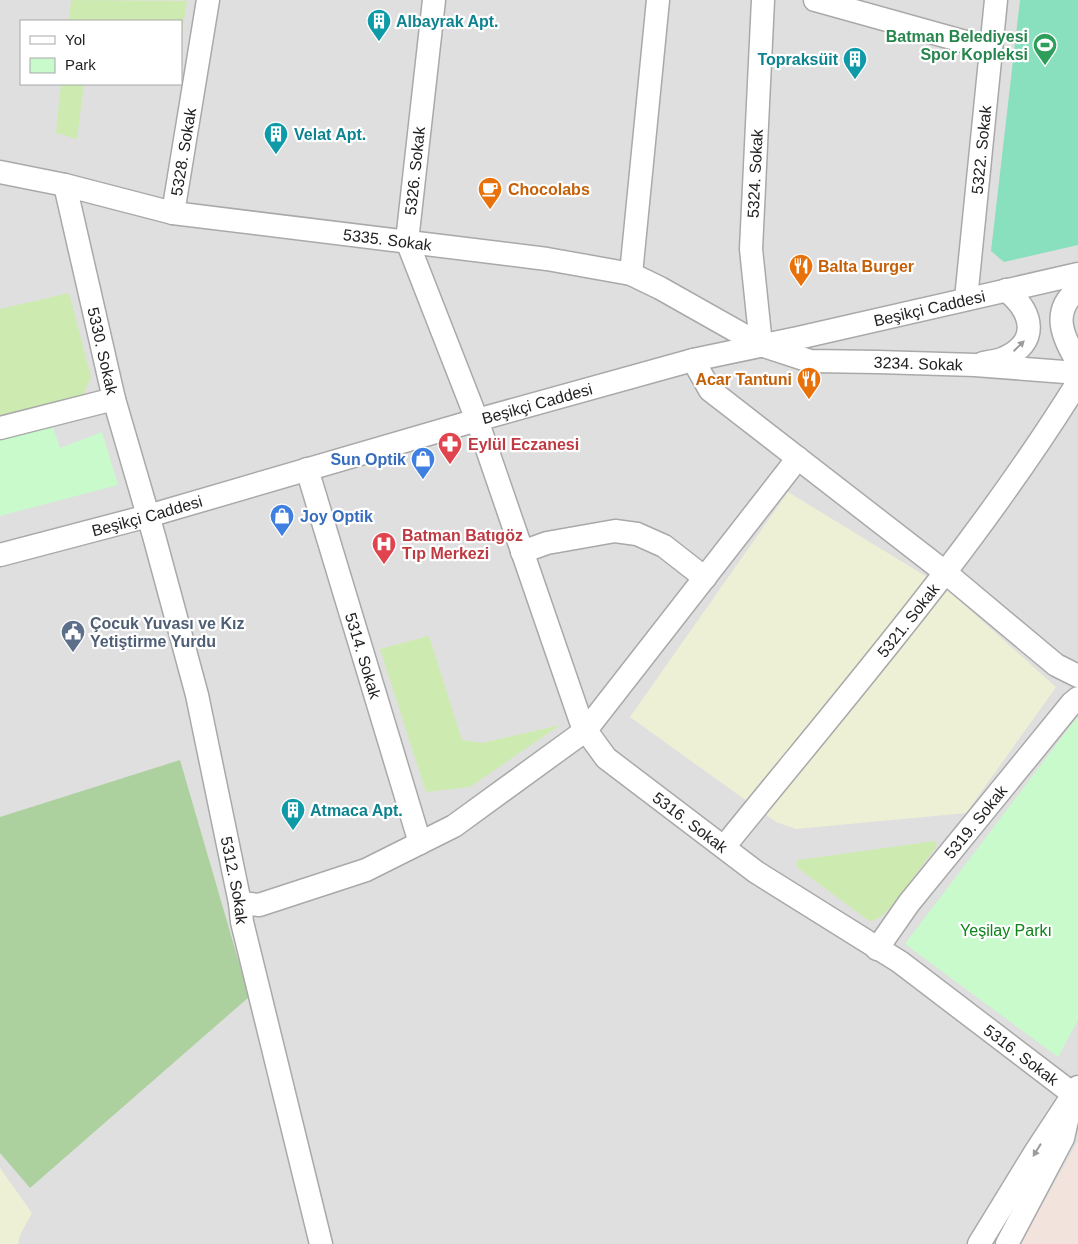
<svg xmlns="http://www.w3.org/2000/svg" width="1078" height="1244" font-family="Arial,sans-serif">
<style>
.residential{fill:#e0dfdf;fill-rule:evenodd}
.military{fill:#f3e3dd}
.farmland{fill:#eef0d5}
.grass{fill:#cdebb0}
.forest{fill:#add19e}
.park{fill:#c8facc}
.pitch{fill:#88e0be}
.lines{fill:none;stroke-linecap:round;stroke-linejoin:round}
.minor-casing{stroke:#a9a9a9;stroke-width:25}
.minor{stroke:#fff;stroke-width:22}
.oneway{fill:#9c9c9c}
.labels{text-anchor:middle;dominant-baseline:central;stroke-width:4.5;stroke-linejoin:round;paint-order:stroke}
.culture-label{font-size:16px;font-weight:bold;fill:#0d838f;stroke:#fff;text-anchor:start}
.leisure-label{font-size:16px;font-weight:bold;fill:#27864d;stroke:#fff;text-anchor:end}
.street-label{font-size:16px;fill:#222;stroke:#fff}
.food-label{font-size:16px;font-weight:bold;fill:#c56008;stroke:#fff;text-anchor:start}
.health-label{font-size:16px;font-weight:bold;fill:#be3a42;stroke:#fff;text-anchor:start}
.shop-label{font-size:16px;font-weight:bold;fill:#366cbe;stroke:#fff;text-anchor:end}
.service-label{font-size:16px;font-weight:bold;fill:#4e5e75;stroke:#fff;text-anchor:start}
.park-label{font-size:16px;fill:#0c8416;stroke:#fff}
</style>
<rect width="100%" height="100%" fill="#f2efe9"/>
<path class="residential" d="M0 0H1078V1244H0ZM21 21H181V84H21Z"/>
<path class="military" d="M1078 1141V1244H1021V1243Z"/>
<path class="farmland" d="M788 492 945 588 1056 687 966 813 796 829 776 822 630 717Z
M0 1168 32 1213 20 1235 18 1244H0Z"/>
<path class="grass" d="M71 0 187 1 181 38V21H69Z
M61 84H84L77 139 56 133Z
M69 293 91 377 83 396 0 420V309Z
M429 636 462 740 482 743 560 725 470 787 426 792 380 649Z
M935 841 937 846 890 908C883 915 879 920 869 921L798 868 796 864 798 860Z"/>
<path class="forest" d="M180 760 249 997 30 1188 0 1153V817Z"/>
<path class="park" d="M51 421 60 448 102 432 118 485 0 516V436Z
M1078 716V1020L1058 1057 905 944Z"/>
<path class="pitch" d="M1020 0H1078V245L1004 262 991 251Z"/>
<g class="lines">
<defs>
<g id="minor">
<path id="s1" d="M434 0 407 241 477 420 582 725 606 758 756 872 900 962 1073 1094"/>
<path d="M815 0 991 49"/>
<path id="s2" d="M0 172 65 185 173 213 547 259 631 274 660 288 761 345 810 361 878 362 975 365 1078 373"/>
<path id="s3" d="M65 185 114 399 154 536 197 695 240 903 242 922 321 1244"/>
<path id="s4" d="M173 213 208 0"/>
<path d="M631 274 658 0"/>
<path d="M1078 289C1050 312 1063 337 1078 363"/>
<path id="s5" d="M966 299 996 0"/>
<path id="s6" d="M761 345 751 249 763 0"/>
<path d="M693 360 710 390 946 573 1056 665 1078 676"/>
<path d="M983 363C989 362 996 361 1002 359 1040 343 1034 313 1006 290"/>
<path d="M0 428 114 399"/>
<path id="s7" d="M307 469 420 843"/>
<path d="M522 552 547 543 615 531 637 534 664 546 705 578"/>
<path id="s8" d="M0 555 148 516 477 420 693 360 798 338 1078 274"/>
<path id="s9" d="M724 847C846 696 975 548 1078 382"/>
<path d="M240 903 259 905 366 870 454 826 586 730 798 458"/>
<path id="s10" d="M877 949 909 903 1072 703 1078 698"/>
<path d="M979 1244 1036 1151 1078 1087"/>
<path d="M1007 1244 1063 1138 1070 1107"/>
</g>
</defs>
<use href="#minor" class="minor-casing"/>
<use href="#minor" class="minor"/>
</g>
<defs><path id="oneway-solid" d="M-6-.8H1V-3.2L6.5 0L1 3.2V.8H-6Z" transform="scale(1.25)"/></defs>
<g class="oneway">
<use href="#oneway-solid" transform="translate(1019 346) rotate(-44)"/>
<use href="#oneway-solid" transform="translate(1037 1150) rotate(122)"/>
</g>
<defs>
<symbol id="building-pin" viewBox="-11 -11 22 30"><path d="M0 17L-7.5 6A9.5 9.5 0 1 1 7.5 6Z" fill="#0f9aa8" stroke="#fff"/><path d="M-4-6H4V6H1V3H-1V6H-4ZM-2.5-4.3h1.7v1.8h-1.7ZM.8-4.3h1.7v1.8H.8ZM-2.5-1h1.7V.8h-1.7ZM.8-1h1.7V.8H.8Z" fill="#fff"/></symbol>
<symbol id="stadium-pin" viewBox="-11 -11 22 30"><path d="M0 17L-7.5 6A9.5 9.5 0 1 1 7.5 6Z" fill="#2e9e5b" stroke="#fff"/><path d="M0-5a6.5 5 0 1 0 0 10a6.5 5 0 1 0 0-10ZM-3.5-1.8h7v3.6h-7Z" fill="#fff"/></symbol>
<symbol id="cafe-pin" viewBox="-11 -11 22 30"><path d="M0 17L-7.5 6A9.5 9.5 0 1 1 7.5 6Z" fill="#e8710a" stroke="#fff"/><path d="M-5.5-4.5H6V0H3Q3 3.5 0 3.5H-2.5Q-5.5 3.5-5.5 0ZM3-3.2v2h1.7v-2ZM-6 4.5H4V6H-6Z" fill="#fff"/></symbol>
<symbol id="restaurant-pin" viewBox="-11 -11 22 30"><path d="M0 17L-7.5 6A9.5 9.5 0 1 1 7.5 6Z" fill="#e8710a" stroke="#fff"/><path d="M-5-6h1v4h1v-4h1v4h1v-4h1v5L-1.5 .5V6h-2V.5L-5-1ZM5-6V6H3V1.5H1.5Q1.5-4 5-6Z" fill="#fff"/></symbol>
<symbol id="pharmacy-pin" viewBox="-11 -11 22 30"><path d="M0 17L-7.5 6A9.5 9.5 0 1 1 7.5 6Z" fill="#e0444e" stroke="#fff"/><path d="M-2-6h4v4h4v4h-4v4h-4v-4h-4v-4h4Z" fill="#fff"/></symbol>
<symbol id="shop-pin" viewBox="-11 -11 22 30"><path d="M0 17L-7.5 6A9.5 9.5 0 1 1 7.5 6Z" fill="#3f7fe0" stroke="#fff"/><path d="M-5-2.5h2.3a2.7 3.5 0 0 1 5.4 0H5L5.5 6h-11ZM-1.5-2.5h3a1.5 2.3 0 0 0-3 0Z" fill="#fff"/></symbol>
<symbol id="hospital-pin" viewBox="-11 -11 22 30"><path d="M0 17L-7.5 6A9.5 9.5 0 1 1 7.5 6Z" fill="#e0444e" stroke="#fff"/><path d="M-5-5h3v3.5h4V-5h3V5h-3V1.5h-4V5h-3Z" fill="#fff"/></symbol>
<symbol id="civic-pin" viewBox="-11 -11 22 30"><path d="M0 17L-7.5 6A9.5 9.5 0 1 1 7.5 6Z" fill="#5c6f8a" stroke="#fff"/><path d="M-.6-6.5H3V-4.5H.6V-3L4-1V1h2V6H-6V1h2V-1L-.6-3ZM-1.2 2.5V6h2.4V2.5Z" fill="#fff"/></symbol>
</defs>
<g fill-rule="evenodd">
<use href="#building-pin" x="365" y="7" width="28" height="38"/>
<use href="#stadium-pin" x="1031" y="31" width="28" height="38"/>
<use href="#building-pin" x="841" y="45" width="28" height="38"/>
<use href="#building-pin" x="262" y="120" width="28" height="38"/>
<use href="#cafe-pin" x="476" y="175" width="28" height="38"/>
<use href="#restaurant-pin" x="787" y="252" width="28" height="38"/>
<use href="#restaurant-pin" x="795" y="365" width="28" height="38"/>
<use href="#pharmacy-pin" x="436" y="430" width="28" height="38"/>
<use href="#shop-pin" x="409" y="445" width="28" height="38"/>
<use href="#shop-pin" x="268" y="502" width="28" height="38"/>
<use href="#hospital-pin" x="370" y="530" width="28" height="38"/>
<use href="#civic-pin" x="59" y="618" width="28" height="38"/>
<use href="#building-pin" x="279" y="796" width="28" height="38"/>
</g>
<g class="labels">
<g class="culture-label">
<text x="396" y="21">Albayrak Apt.</text>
<text x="838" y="59" text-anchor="end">Topraksüit</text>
<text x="294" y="134">Velat Apt.</text>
<text x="310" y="810">Atmaca Apt.</text>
</g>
<g class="leisure-label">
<text x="1028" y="36">Batman Belediyesi<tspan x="1028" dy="18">Spor Kopleksi</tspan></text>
</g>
<g class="street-label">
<text stroke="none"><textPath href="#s5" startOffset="150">5322. Sokak</textPath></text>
<text stroke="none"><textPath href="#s4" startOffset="62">5328. Sokak</textPath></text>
<text transform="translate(415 171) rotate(-84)">5326. Sokak</text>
<text stroke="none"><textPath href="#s6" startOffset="172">5324. Sokak</textPath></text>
<text stroke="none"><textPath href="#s2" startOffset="394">5335. Sokak</textPath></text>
<text stroke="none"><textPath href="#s8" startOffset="962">Beşikçi Caddesi</textPath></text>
<text stroke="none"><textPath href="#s3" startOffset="170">5330. Sokak</textPath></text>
<text stroke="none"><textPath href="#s2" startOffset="948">3234. Sokak</textPath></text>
<text stroke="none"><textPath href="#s8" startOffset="558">Beşikçi Caddesi</textPath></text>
<text stroke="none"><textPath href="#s8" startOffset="152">Beşikçi Caddesi</textPath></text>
<text stroke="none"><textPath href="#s9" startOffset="292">5321. Sokak</textPath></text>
<text stroke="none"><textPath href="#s7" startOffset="195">5314. Sokak</textPath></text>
<text stroke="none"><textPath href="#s1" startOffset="904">5316. Sokak</textPath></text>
<text stroke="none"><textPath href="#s10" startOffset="161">5319. Sokak</textPath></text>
<text stroke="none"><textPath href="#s3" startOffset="716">5312. Sokak</textPath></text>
<text stroke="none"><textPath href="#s1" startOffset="1309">5316. Sokak</textPath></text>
</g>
<g class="food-label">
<text x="508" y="189">Chocolabs</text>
<text x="818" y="266">Balta Burger</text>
<text x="792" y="379" text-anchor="end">Acar Tantuni</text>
</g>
<g class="health-label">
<text x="468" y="444">Eylül Eczanesi</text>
<text x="402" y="535">Batman Batıgöz<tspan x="402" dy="18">Tıp Merkezi</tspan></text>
</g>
<g class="shop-label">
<text x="406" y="459">Sun Optik</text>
<text x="300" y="516" text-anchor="start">Joy Optik</text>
</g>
<g class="service-label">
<text x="90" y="623">Çocuk Yuvası ve Kız<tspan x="90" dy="18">Yetiştirme Yurdu</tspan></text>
</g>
<g class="park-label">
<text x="1006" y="930">Yeşilay Parkı</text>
</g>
</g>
<rect x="20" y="20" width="162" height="65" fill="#ffffff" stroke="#a7a7a7"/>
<rect x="30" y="36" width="25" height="8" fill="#ffffff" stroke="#a7a7a7"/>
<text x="65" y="45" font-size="15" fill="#222222">Yol</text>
<rect x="30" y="58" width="25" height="15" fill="#c8facc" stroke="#a7a7a7"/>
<text x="65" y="70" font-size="15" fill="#222222">Park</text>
</svg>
